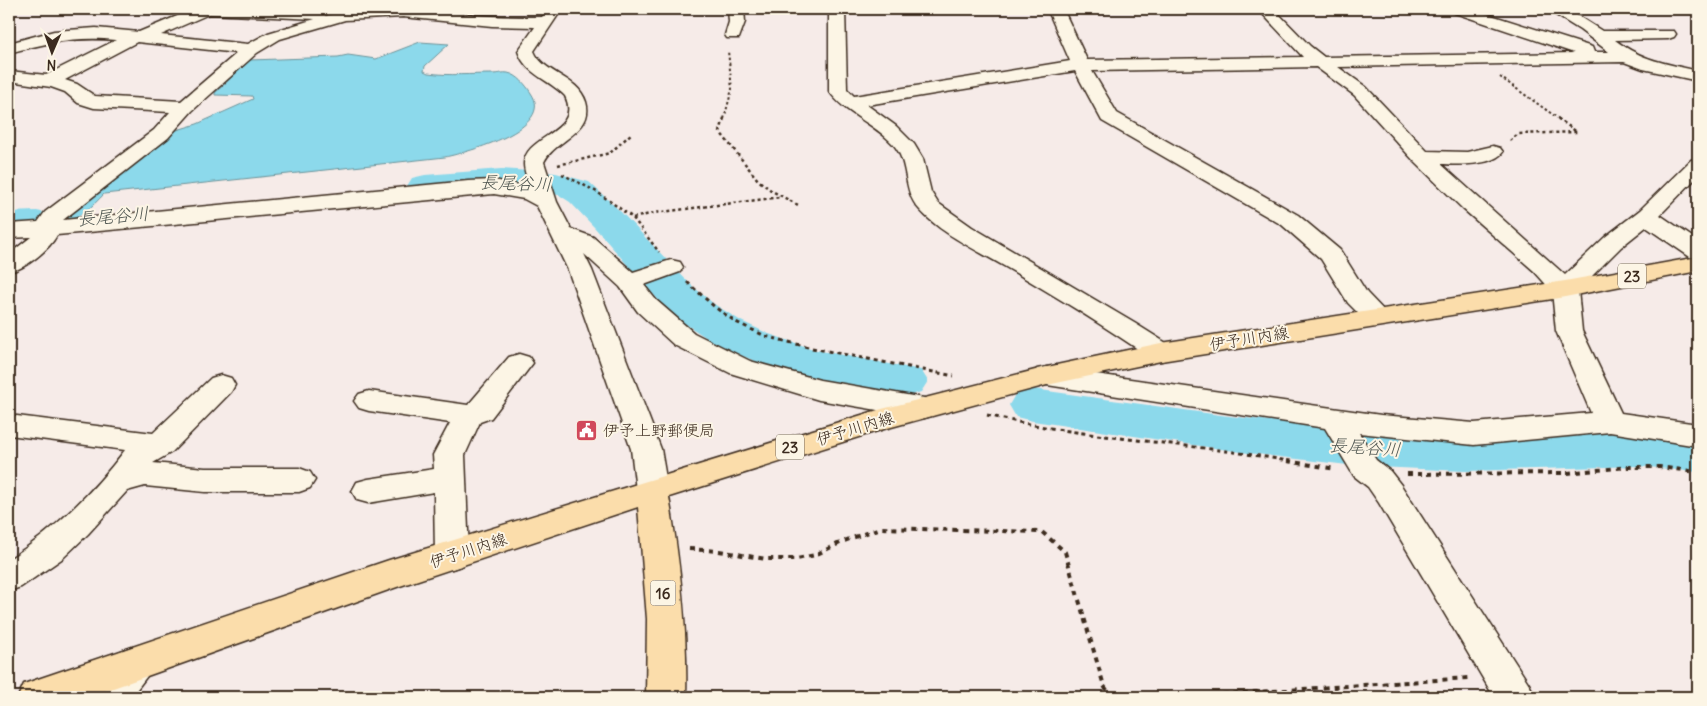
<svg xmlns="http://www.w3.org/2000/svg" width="1707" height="706" font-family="Delius,'Klee One',sans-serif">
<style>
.water{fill:#8cd9eb;stroke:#6c9399}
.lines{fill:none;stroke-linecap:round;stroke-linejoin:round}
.river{fill:#8cd9eb;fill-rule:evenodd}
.minor-casing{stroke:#3b2a1e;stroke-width:3}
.major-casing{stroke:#3b2a1e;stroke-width:3}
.path-far3{stroke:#3b2a1e;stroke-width:2;stroke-dasharray:2.5 2.5;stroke-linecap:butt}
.path-far2{stroke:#3b2a1e;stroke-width:2.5;stroke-dasharray:3 3;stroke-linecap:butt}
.path-far1{stroke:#3b2a1e;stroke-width:3;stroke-dasharray:4 4;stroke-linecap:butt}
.path{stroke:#3b2a1e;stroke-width:4;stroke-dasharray:5 5;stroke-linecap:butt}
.minor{fill:#fcf5e5;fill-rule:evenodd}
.major{fill:#fbddab;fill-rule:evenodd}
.labels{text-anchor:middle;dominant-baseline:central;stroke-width:4;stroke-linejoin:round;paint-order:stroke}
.shield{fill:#fcf5e5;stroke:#75675a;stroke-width:1}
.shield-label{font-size:15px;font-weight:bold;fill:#3b2a1e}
.street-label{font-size:16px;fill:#3b2a1e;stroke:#fcf5e5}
.poi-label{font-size:16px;fill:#3b2a1e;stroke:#fcf5e5;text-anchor:start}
.water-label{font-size:18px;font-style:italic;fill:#4f5651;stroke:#fcf5e5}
</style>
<rect width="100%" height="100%" fill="#f6ebe8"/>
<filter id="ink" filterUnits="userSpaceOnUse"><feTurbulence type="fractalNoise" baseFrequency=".02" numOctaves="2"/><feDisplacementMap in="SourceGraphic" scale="10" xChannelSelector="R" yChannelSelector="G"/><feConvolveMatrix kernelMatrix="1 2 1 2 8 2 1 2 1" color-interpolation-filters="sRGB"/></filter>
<g filter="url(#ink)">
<path class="water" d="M420 42 449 44 425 66 424 71 428 73C449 76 472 74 493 74 498 74 504 72 508 73 518 75 526 85 531 93 556 129 468 152 445 157L104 194C93 206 78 220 62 222L63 217 167 133 197 124 253 99 252 96 215 95V93L250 60 338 57 348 55 376 59Z"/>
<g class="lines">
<path class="river" d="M501 169 556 173 589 182 621 212 690 284 714 304 741 321 769 334 816 350 921 370 928 381 921 392 905 397 813 379 767 366 738 354 710 340 684 323 660 302 595 228 570 202 559 195 516 190 425 197 412 194 407 186 412 178 425 175Z
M37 211 50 214 56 222 50 230 37 233 9 234V212Z
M1033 389C1159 406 1285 427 1412 433 1507 437 1603 422 1698 436V472L1639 466 1465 471 1356 466 1248 453 1033 421 1016 417 1009 405 1016 393Z"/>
<defs>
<path id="minor" d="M194 9H318L324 11 326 14 325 16C379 0 437 13 492 16 509 17 525 17 542 17L548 9H562L534 51C543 74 578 76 586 102 595 132 554 140 544 162L557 202 571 229 593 237 633 272 671 260 680 262 683 267 680 272 644 285 656 300 694 333 750 361 820 380 924 398 934 401 939 408 934 415 924 418 819 400 730 373 674 345 638 312 620 287 584 254 592 270 661 449 668 490 663 499 652 502 641 499 636 490 631 449 568 270 537 206 524 199 494 194 57 235C49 250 25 269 9 272V254L31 237 9 238V224L38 222 45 212 154 130 170 112 94 108 78 103 65 92 51 87 9 81V71L46 75 116 40C74 36 48 43 9 53V43L54 31 96 28 139 32ZM209 14 315 19 268 33 248 44 161 35ZM403 17 492 26 535 27 518 51C525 74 550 80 565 96 583 133 524 135 524 164 524 172 528 180 530 187L494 180 468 181 63 220 168 138 192 111 257 53 280 39 345 20ZM137 42 237 53 181 101 95 96 77 84 65 80Z
M728 9H744L745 22 739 38H727L725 35 729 22Z
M829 9H845L847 89 854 96 1070 61 1049 13 1050 9H1069L1065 13 1087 60 1303 57 1258 9H1274L1310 46 1324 57 1574 53 1452 12 1449 9H1472L1592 47 1594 52H1609L1580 30 1551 12 1548 9H1567L1602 31H1674L1676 34 1674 37 1668 39 1615 40C1643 61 1665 63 1698 71V81L1643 69 1624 62 1338 67 1366 87 1427 151 1467 152 1493 146 1500 148 1503 152C1493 166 1457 165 1441 164L1565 275 1605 237 1640 210 1691 160 1698 158V176L1660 215 1698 241V259L1690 257 1646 227 1621 247 1578 290 1582 331 1621 413 1698 424V446L1610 432 1474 445 1359 433 1376 460 1390 471 1401 485 1529 684 1535 697H1494L1379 503 1368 487 1354 476 1325 428 1047 385 1037 383 1033 376 1037 369 1047 367 1381 415 1474 423 1591 413 1556 331 1552 291 1534 271 1463 209 1414 161 1354 95 1316 67 1092 71 1117 113 1298 215 1340 250 1367 293 1390 317 1386 323 1377 325 1368 323 1348 303 1321 259 1282 225 1102 121 1075 71 867 105 896 126 914 144 923 159 931 192 938 203 972 227 1136 324 1171 346 1175 352 1171 358 1161 361 1151 358C1103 325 1054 295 1004 266 975 249 941 234 919 209 902 191 910 163 893 144 874 123 845 114 829 91Z
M519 354 529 357 533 363 491 418 480 422 465 455 469 555 464 565 452 569 440 565 435 555 434 492 368 503 357 500 352 491 357 482 368 479 434 469 433 455 450 423 369 411 359 408 354 401 359 394 369 391 468 405 509 357Z
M221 375 231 378 235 385 231 392 172 452 153 463 205 468H299L310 472 315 480 310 488 299 492H205L145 486 127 491 88 534 63 558 21 587 9 591V559C53 532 94 491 125 450L9 435V415L153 433 211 378Z
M133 647 147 652 152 664 147 676 131 697H87L93 684 119 652Z"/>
<path id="major" d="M1698 257V271L1565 297 1161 361 1047 385 884 429 669 497C680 563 688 630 686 697H646L647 619 638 507 397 587 88 697H18L24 684 38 679 389 560 878 410 1047 367 1161 343 1565 281Z"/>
</defs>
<use href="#minor" class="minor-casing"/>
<use href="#major" class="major-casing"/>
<path class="path-far3" d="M1500 77 1559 119
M724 119 732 89 728 51"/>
<path class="path-far2" d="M724 118 720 132 758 180 772 191 798 205
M1510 141 1518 134 1577 132 1557 118
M558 165 610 153 632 133
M562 174 597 192 633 218 659 252
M633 218 654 213 781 197"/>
<path class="path-far1" d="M687 282 716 308 736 322 765 336 812 348 954 376
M987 415C1088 440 1192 442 1293 462"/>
<path class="path" d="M1287 461 1336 469
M1407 474 1568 473 1628 467H1659L1698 472
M689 549 719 551 766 559H797L815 555 844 541 880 528 1042 532 1065 552 1104 686 1112 697
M1183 697 1468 678"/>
<use href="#minor" class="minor"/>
<use href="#major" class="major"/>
</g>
</g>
<defs>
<symbol id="civic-square" viewBox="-11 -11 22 22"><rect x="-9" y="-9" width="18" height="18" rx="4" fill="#d1495b" stroke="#fcf5e5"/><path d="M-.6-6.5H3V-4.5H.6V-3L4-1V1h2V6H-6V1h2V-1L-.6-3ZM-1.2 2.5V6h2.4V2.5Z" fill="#fff"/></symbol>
</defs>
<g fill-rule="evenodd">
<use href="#civic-square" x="574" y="418" width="25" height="25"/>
</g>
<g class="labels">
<g class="shield">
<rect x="1618" y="263.5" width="28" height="25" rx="4"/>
<rect x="776" y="434.5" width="28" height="25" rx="4"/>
<rect x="650.5" y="580.5" width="25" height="25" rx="4"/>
</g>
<g class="shield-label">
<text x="1632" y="276">23</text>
<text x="790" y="447">23</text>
<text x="663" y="593">16</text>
</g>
<g class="street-label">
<text transform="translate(1249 338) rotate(-9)">伊予川内線</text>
<text transform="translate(855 428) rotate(-17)">伊予川内線</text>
<text transform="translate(468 550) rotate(-18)">伊予川内線</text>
</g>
<g class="poi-label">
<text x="603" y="430">伊予上野郵便局</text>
</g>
<g class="water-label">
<text transform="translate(516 183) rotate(2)">長尾谷川</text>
<text transform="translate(113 216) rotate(-5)">長尾谷川</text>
<text transform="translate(1365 447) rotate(4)">長尾谷川</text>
</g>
</g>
<rect width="1707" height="706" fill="none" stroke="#fcf5e5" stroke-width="30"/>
<rect x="15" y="15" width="1677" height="676" fill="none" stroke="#3b2a1e" stroke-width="2" filter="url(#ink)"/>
<g transform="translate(52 52) rotate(182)" stroke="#fcf5e5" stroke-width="4" paint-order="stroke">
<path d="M0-4L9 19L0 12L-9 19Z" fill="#3b2a1e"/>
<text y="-8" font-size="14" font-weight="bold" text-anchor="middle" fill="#3b2a1e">N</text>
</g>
</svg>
